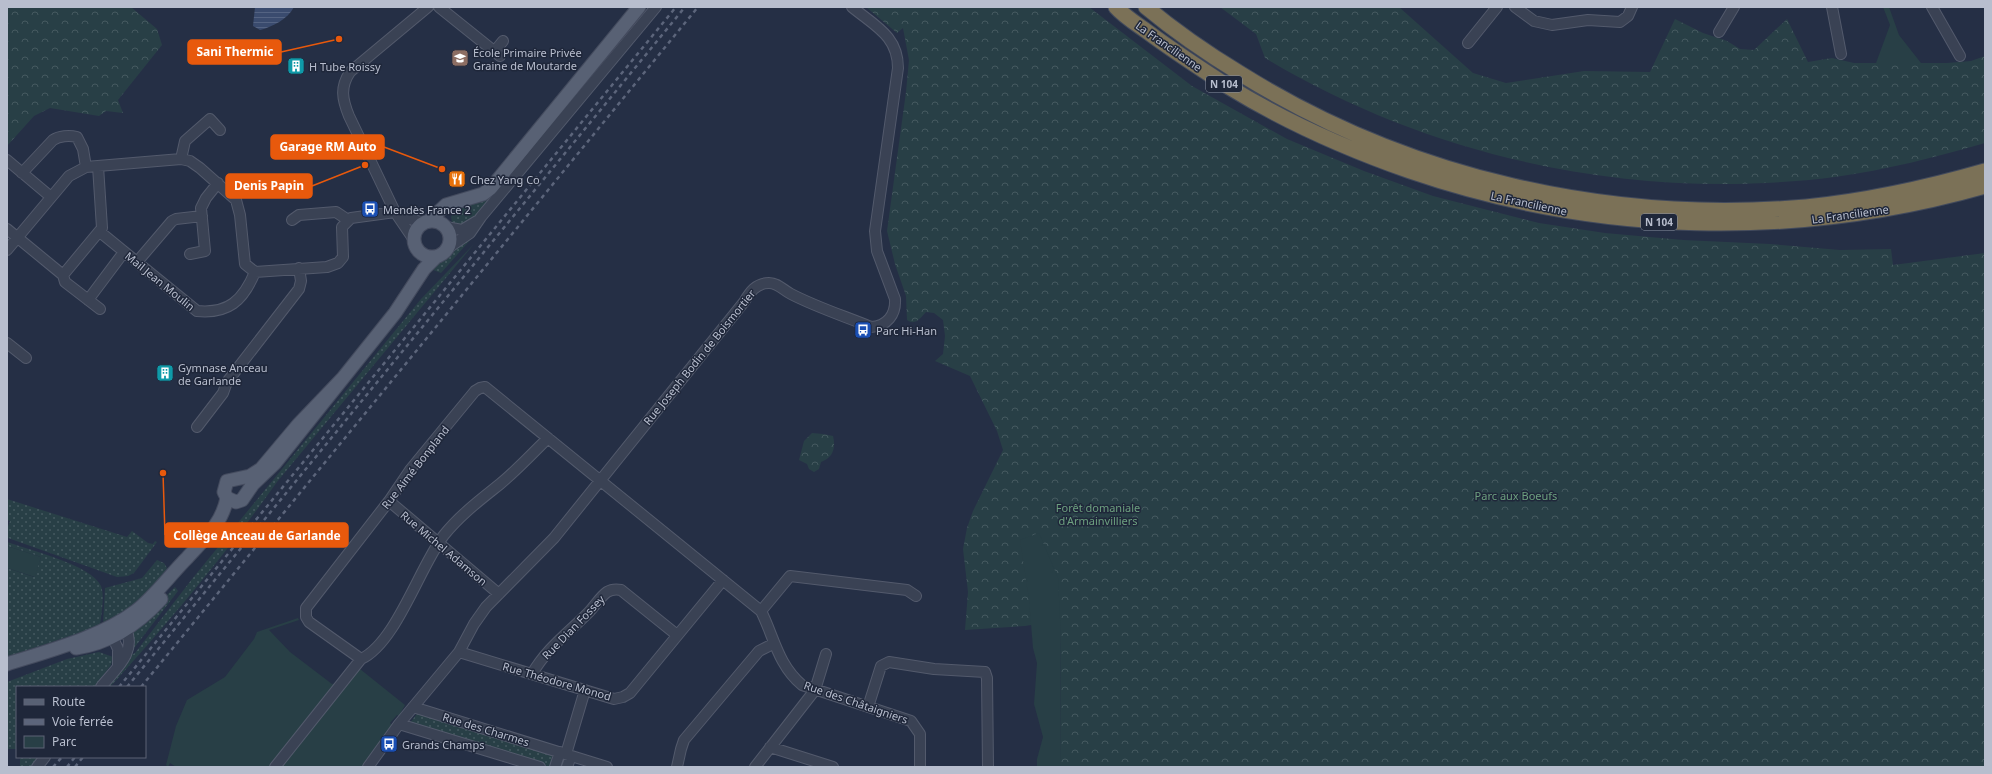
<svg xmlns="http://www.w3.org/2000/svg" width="1992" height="774" font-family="'Noto Sans',sans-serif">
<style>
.grass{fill:url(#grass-dots)}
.forest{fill:url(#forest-crowns)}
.park{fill:#283f46}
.water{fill:url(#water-rules)}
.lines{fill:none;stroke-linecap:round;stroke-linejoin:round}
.minor-casing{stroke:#535a6c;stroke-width:12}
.major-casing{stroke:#444b5e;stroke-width:15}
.highway-casing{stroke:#424a5c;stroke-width:17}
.minor{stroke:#3a4254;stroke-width:10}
.major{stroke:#586174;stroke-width:13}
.highway{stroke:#7b7157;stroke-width:15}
.rail{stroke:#5c657b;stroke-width:2.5;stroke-dasharray:4 4;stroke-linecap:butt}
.labels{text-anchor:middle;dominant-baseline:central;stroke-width:3;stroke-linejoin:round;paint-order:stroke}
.shield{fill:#1f273a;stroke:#8a91a2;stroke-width:1}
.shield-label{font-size:10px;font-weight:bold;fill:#b8bece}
.street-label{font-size:11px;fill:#b8bece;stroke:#1f273a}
.poi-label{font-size:11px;fill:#b8bece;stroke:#1f273a;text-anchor:start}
.park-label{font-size:11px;fill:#6da07f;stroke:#1f273a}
.leader{fill:none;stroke:#e8590c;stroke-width:1.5}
.callout-dot{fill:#e8590c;stroke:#1f273a;stroke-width:1.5}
.callout{fill:#e8590c;stroke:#e8590c;stroke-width:1.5}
.callout-label{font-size:12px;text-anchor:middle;font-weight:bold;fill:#fff}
</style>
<defs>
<pattern id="grass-dots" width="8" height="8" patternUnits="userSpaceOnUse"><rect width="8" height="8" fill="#283f46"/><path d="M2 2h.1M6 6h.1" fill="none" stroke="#455960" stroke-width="1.8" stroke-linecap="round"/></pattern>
<pattern id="forest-crowns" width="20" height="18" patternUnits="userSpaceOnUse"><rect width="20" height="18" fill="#283f46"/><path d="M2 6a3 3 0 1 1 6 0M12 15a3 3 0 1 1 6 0" fill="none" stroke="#455960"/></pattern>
<pattern id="water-rules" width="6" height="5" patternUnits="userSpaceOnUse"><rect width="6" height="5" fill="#3a4b6e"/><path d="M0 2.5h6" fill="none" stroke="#546382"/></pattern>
</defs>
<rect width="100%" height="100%" fill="#252f45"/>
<path class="grass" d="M500 188 474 219 460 225 452 222 451 217 454 211Z
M472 236V238L441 273 428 268 446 258 455 247Z
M474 244 277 482C226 554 169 622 110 687H104L129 656 135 653 192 579 421 299Z
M7 499 127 537 132 531 148 543 153 544 155 541 157 542 134 573 128 576 117 577 8 538 7 529 10 521 7 520Z
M7 542C29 550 92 565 101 586 105 597 101 615 100 626L7 657V568L34 577 41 557 7 546Z
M157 560 164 563 167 568C152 594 128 609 103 625L105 588 142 578Z
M175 587 178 591 131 652 132 635 135 627Z
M99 652 113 657 111 665 94 687H17V749H7V682L67 659Z
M419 711 554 752 549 767H547L546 765 437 730 436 733 410 723Z
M20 757H38L30 767H20Z"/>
<path class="forest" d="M7 7H131L157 29 162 45 118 100 123 113 106 111 99 116 50 108 34 116 7 146Z
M866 7H1089L1192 86 1287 139 1364 171 1433 196 1539 223 1605 233 1683 240 1770 244 1840 250 1891 249 1893 265 1985 253V767H1061L1060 620 1025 626 965 630 968 592 963 549 967 528 973 511 1003 450 997 431 970 376 935 361 943 354 945 336 943 320 934 313 926 312C920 318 916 326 907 320L906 296 895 264 887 231 906 92 909 60 903 28 897 33Z
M1220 7H1399L1473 73 1506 83 1584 71 1650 72 1675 19 1703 33 1727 41 1740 49 1754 50 1787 19 1808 62 1832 58 1854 63H1947L1971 61 1985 56V143C1936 157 1886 170 1835 177 1638 202 1435 160 1265 58L1256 34Z
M812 433 823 434 833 436C836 448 833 458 821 462L819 469 814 472 809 469 807 464 799 460 804 441Z"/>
<path class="park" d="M1883 7H1889L1899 35 1921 63H1876L1890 25Z
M1039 533 1058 578 1060 619 1061 767H1037V759L1043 737 1034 704 1037 663 1033 648 1029 600 1020 540Z
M7 546 41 557 35 577 7 568Z
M298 618 299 620 269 630 290 652 332 684 336 683 269 767H176L170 763 168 767 166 765 176 726 187 700 225 677 254 639 257 632Z
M360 669 405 705 399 716 397 715 390 723 392 725 363 767H280Z"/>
<path class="water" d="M255 7H294C288 19 272 27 260 30L253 26Z"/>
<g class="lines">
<defs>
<path id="minor" d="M439 7 500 56
M1515 7 1534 21 1552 25 1588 20 1620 22 1628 16 1632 7
M1832 7 1841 54
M1932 7 1960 56
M1719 32 1734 7
M1468 43 1497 7
M494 52 503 41
M181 159 185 141 210 119 220 130
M7 160 51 197
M22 173 53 140C59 136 69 135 77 137L83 149 86 167
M292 220 299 215 336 212 348 220
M446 227 462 230 477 221
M7 229 63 275 65 282 100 309
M100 232 197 311C228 314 243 301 255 272
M414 240 395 212 349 116C342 99 340 87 350 72L428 7
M448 248 470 233 481 217 656 7
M7 250 69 176 86 167 181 159 190 161 200 168 236 200 240 215 245 264 255 272 327 267 338 263 343 257 342 227 351 218 395 212 410 219 425 223
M190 254 205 251 201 208 206 198 218 183
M137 262 172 221 176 219 202 216
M63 275 102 228 98 166
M88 300 124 252
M7 343 26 358
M197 427 223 393 227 382 299 289 301 281 299 268
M389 501 499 594
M761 611 790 576 907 590 916 596
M113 638 118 649V665
M459 652 614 699 623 697 630 693 723 580
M361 659 309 622 306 617V608L389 501 410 470 475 391 480 388 485 387 761 611C774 637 778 665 802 685L911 721 920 734V767
M532 674C546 649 568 633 588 613 594 607 600 597 607 592 612 589 616 589 621 590L677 635
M101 687C115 669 137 653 126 629
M413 707 607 767
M868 707 881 666 889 662 934 669 985 672 987 678 988 767
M399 724 540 767
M770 747 833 767
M566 754 585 690
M37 767 45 757
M275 767 361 659C396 643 420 566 444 535 460 515 480 500 500 484 517 470 533 453 548 438
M368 767 399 724 459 652 474 624 486 607 554 538 744 302C750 292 756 283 769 283 778 283 783 290 791 294 816 307 844 316 871 327 887 326 896 315 895 299L877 251 875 231 898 68C898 36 875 26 852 7
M555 767 560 752
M567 767 571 756
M677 767 681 749 684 740 759 651 773 644
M755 767 815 690 826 654"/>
<path id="major" d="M429 221 446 205 483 194 491 188 639 7
M414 239a18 18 0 1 1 36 0a18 18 0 1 1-36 0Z
M343 378 298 425 261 469 250 476 227 481 224 492 227 498 236 502 242 500 253 484 275 463 395 313 424 269 436 257
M76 648C111 643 138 624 161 599
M7 664C48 651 102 637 136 611 155 596 170 575 187 558 204 539 222 524 227 498"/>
<path id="highway" d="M1116 7C1124 16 1135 23 1145 30 1172 50 1201 69 1229 87 1286 122 1347 149 1410 171 1597 235 1795 240 1985 186
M1146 7C1176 32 1208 54 1241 74 1408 178 1609 224 1806 207 1866 201 1926 188 1985 171"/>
</defs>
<use href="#minor" class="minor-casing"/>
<use href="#major" class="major-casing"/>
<use href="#highway" class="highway-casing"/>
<use href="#minor" class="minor"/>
<use href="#major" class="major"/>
<use href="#highway" class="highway"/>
<path class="rail" d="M119 687 676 7
M127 687 685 7
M141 687 698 7
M53 767 62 757
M67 767 75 757
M75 767 83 757"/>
</g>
<defs>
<symbol id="school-square" viewBox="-11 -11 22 22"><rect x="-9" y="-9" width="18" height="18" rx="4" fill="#8d6e63" stroke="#1f273a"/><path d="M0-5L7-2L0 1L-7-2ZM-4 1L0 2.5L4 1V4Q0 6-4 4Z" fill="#fff"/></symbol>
<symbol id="building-square" viewBox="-11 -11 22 22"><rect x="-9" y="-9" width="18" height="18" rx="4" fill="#0f9aa8" stroke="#1f273a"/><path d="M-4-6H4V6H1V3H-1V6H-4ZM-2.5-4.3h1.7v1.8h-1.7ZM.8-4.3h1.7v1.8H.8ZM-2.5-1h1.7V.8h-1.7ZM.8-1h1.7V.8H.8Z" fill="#fff"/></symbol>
<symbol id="restaurant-square" viewBox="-11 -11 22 22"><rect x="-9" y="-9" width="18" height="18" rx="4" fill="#e8710a" stroke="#1f273a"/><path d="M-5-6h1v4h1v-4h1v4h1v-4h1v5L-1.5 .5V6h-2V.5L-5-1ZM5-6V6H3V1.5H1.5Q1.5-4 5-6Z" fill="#fff"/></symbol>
<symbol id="bus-square" viewBox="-11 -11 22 22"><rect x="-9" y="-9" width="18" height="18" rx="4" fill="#1a4fb4" stroke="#1f273a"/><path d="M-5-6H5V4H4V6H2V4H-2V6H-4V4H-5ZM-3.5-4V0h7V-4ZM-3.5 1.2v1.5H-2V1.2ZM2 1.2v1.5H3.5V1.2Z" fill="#fff"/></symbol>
</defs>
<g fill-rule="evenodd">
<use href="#school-square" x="450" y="48" width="20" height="20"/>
<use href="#building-square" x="286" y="56" width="20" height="20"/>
<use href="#restaurant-square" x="447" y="169" width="20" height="20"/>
<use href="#bus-square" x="360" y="199" width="20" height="20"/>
<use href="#bus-square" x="853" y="320" width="20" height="20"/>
<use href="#building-square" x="155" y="363" width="20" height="20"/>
<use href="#bus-square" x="379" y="734" width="20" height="20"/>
</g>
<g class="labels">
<g class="shield">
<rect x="1206" y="76" width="36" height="16" rx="3"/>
<rect x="1641" y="214" width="36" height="16" rx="3"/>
</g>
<g class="shield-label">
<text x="1224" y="84">N 104</text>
<text x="1659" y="222">N 104</text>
</g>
<g class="street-label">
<text transform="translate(1169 46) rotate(35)">La Francilienne</text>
<text transform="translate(1529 203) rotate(12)">La Francilienne</text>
<text transform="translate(1850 214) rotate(-8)">La Francilienne</text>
<text transform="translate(160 281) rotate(39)">Mail Jean Moulin</text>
<text transform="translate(699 357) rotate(-51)">Rue Joseph Bodin de Boismortier</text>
<text transform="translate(415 467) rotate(-52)">Rue Aimé Bonpland</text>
<text transform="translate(444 548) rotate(40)">Rue Michel Adamson</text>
<text transform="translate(573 627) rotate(-46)">Rue Dian Fossey</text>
<text transform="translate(557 681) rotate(16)">Rue Théodore Monod</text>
<text transform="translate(856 702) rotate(19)">Rue des Châtaigniers</text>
<text transform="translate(486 729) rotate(17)">Rue des Charmes</text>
</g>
<g class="poi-label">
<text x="473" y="52">École Primaire Privée<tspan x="473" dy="13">Graine de Moutarde</tspan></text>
<text x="309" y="66">H Tube Roissy</text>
<text x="470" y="179">Chez Yang Co</text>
<text x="383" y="209">Mendès France 2</text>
<text x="876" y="330">Parc Hi-Han</text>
<text x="178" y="367">Gymnase Anceau<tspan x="178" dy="13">de Garlande</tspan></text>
<text x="402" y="744">Grands Champs</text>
</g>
<g class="park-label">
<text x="1516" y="495">Parc aux Boeufs</text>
<text x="1098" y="507">Forêt domaniale<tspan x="1098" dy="13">d'Armainvilliers</tspan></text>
</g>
</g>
<path class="leader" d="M339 39L281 52M442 169L384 147M365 165L312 186M163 473L165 535"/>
<g class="callout-dot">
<circle cx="339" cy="39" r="4"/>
<circle cx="442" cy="169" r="4"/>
<circle cx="365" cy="165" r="4"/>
<circle cx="163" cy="473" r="4"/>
</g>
<g class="callout">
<rect x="188" y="40" width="93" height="24" rx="4"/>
<rect x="271" y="135" width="113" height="24" rx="4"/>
<rect x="226" y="174" width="86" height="24" rx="4"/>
<rect x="165" y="523" width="183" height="24" rx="4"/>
</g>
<g class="callout-label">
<text x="235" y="56">Sani Thermic</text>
<text x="328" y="151">Garage RM Auto</text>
<text x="269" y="190">Denis Papin</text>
<text x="257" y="540">Collège Anceau de Garlande</text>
</g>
<rect width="1992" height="774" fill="none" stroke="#b8bece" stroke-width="16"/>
<rect x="16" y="686" width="130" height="72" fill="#1f273a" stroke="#5c6375"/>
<rect x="24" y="699" width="20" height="6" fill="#586174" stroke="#5c6375"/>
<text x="52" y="706" font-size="12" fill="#b8bece">Route</text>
<rect x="24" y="719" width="20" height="6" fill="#5c657b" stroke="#5c6375"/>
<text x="52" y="726" font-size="12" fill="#b8bece">Voie ferrée</text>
<rect x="24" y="736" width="20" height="12" fill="#283f46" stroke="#5c6375"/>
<text x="52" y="746" font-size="12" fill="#b8bece">Parc</text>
</svg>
